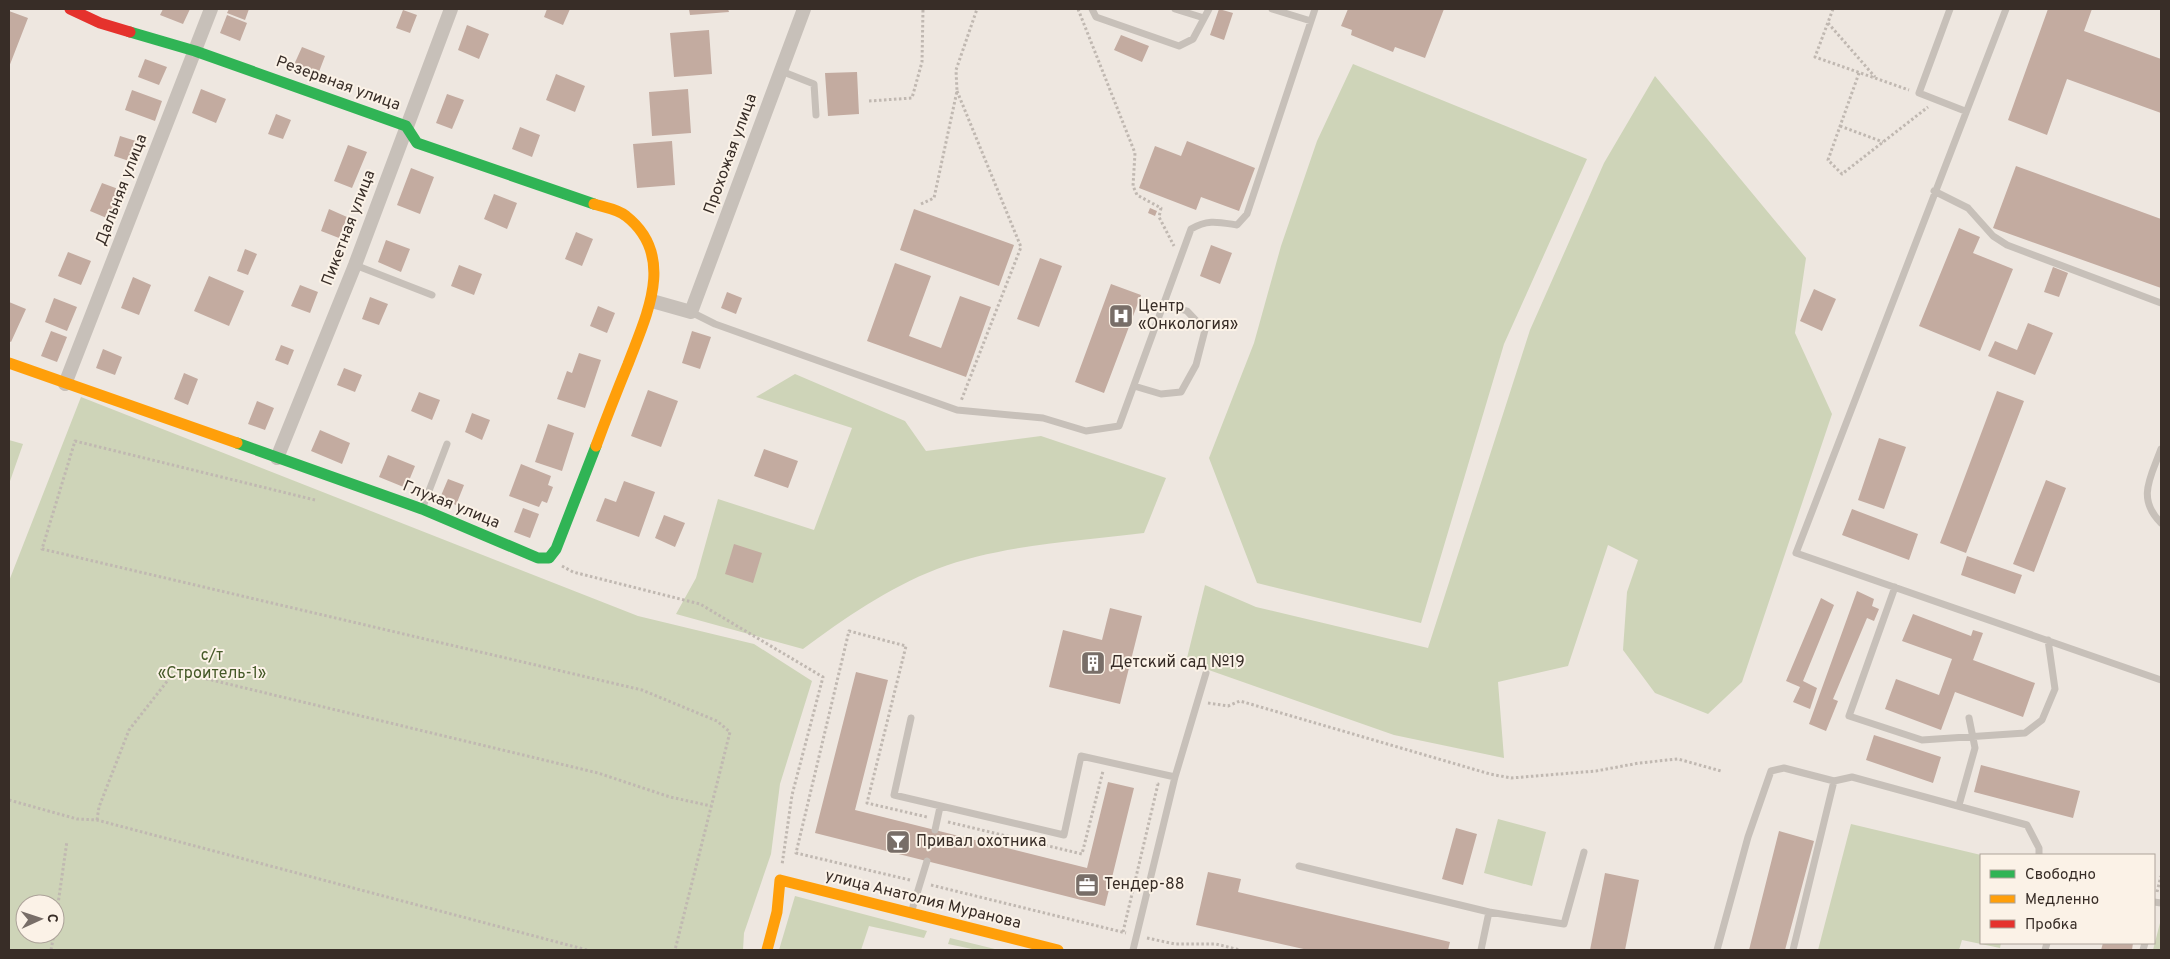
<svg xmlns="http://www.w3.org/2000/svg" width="2170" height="959" font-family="Overpass,sans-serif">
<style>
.green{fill:#ced4b8;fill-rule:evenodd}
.building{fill:#c3aba0}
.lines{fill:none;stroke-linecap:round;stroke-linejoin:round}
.path{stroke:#c0b8b1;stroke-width:3;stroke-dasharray:2.5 2.5;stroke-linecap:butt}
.lane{stroke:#c7c0b9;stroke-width:7}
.street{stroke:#c7c0b9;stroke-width:14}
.fast{stroke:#30b455;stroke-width:11}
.slow{stroke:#ff9f0a;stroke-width:11}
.jam{stroke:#e5322d;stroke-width:11}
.labels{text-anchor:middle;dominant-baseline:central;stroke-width:4;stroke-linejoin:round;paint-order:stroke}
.street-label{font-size:16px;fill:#382d27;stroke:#fbf2e7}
.poi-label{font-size:16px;fill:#382d27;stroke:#fbf2e7;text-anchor:start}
.park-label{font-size:16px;fill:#455928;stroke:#fbf2e7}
</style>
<rect width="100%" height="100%" fill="#eee7e0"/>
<path class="green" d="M1353 64 1587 159 1504 344 1421 623 1257 583 1209 458 1254 343 1281 246 1317 141Z
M1655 76 1806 258 1795 333 1832 414 1742 682 1708 714 1655 693 1623 650 1627 592 1638 560 1608 545 1568 666 1498 682 1504 758 1394 735 1186 662 1205 585 1256 607 1428 648 1530 330 1604 163Z
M795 374 905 421 926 451 1041 436 1166 478 1144 533C1078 541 1000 545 937 569 888 588 845 618 803 649L676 614 696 578 718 499 814 530 852 428 756 397Z
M81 397 638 616 754 644 812 681 780 784 771 854 744 933 743 950H9V581ZM25 904H55V934H25Z
M9 440 23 444 9 484Z
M1498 819 1546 832 1532 886 1484 873Z
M1851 824 1981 855V943H2001L2000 948 1962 940 1959 950H1818Z
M795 896 927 931 924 938 869 926 861 950H779Z
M2161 919V950H2153Z
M950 938 999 950H977L948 944Z"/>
<path class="building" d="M163 9H190L183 24 160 15Z
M229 9H249L245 20 227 13Z
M547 9H570L563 25 544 17Z
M689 9H728L729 12 690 15Z
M1219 9 1233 13 1224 40 1210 35Z
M1348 9H1444L1425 58 1395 47 1393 52 1351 35 1352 30 1341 26Z
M2048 9H2092L2084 31 2161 59V113L2067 79 2047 135 2008 120Z
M403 10 417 15 410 33 396 28Z
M9 11 28 18 9 67Z
M227 15 247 23 240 41 220 33Z
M467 25 489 34 479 59 458 50Z
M709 30 712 74 674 77 670 33Z
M1121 35 1149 46 1142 62 1114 50Z
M302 47 325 56 317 77 293 67Z
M145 59 167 67 159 85 138 77Z
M857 72 859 114 828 116 825 73Z
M556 74 585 86 575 112 546 100Z
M201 89 226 99 216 123 192 113Z
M688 89 691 133 652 136 649 92Z
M132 90 162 101 155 121 125 110Z
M447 94 464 100 452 129 436 123Z
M276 114 291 120 283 139 268 134Z
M520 127 540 135 532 157 512 149Z
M120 136 136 141 129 161 114 156Z
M672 141 675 185 637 188 633 144Z
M1187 141 1255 168 1239 211 1201 197 1196 210 1139 188 1155 146 1181 156Z
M348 145 367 152 352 188 334 181Z
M2016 166 2161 219V288L1993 228Z
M411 168 434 177 420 214 397 205Z
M102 183 121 190 109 219 90 211Z
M494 194 517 203 507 229 484 219Z
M1150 208 1157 211 1155 216 1148 213Z
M329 209 347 217 339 238 321 231Z
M914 209 1014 245 999 286 900 250Z
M1959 228 1980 237 1973 253 2013 269 1980 351 1919 326Z
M576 232 593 239 582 266 565 259Z
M386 240 410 249 401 272 378 262Z
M1211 245 1232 253 1220 284 1200 276Z
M245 249 257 254 248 275 237 271Z
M68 252 91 261 81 285 58 276Z
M1040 258 1062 266 1039 327 1017 319Z
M895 263 931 276 909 336 941 348 960 296 991 307 966 377 867 341Z
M459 265 482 274 474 295 451 286Z
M2053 267 2068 273 2059 297 2044 292Z
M209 276 244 291 229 326 194 311Z
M133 277 151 285 139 315 121 308Z
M1111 284 1141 295 1104 393 1075 382Z
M300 285 318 292 310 313 291 306Z
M1814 289 1836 299 1822 331 1800 321Z
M727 292 742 298 736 314 721 308Z
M370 297 388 304 379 325 362 319Z
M54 298 77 307 67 331 45 322Z
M9 302 26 309 11 342 9 341Z
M598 306 615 313 607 333 590 326Z
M2028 323 2053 333 2035 375 1988 356 1995 341 2017 350Z
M51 331 67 337 57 362 41 356Z
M692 331 711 337 700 369 682 363Z
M281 345 294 350 288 365 275 360Z
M103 349 122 357 115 375 96 368Z
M579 353 601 360 585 408 557 399 567 371 572 373Z
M344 368 362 375 355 392 337 385Z
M184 373 198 379 188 405 174 399Z
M648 390 678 401 661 447 631 436Z
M1997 391 2024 401 1966 553 1940 543Z
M419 392 440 400 432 420 411 411Z
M257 401 274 408 265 430 248 424Z
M472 413 490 420 482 440 465 432Z
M548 424 574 433 562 471 535 462Z
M320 430 350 443 342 464 311 451Z
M1879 438 1906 447 1884 509 1858 500Z
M764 449 798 461 788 488 754 476Z
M388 455 415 466 406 488 379 477Z
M521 464 551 476 548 485 553 487 547 503 542 501 539 507 509 496Z
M448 479 464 485 456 505 440 498Z
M2046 480 2066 488 2034 572 2013 564Z
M624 481 655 492 639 537 596 521 605 498 616 502Z
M523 508 539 514 530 538 514 532Z
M1852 509 1918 534 1909 560 1842 535Z
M664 515 685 523 675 547 655 538Z
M734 544 762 553 753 583 725 574Z
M1967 556 2022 575 2015 594 1961 575Z
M1857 591 1874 599 1872 606 1879 609 1874 621 1867 618 1833 699 1838 701 1826 731 1809 724Z
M1821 598 1834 605 1803 681 1817 688 1810 709 1793 702 1800 687 1786 681Z
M1110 608 1142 616 1120 704 1049 687 1063 630 1102 640Z
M1913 614 1971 636 1973 630 1983 633 1973 660 2035 683 2023 717 1955 692 1941 730 1885 709 1896 679 1939 695 1952 659 1902 641Z
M856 672 888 680 855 810 1087 868 1108 782 1134 788 1105 906 815 833Z
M1874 735 1941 757 1933 783 1866 760Z
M1981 765 2080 791 2073 818 1974 792Z
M1456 828 1477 834 1463 885 1442 879Z
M1779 831 1814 841 1785 950H1749Z
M1208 872 1241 879 1238 892 1450 942 1448 950H1308L1196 925Z
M1605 873 1639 880 1625 950H1590Z
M2103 943H2133L2132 950H2101Z"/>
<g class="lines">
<path class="path" d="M1078 9 1135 153 1133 186 1137 195 1161 208 1159 217 1174 246
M1833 9 1815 57 1909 90
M1828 23 1875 77
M1859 73 1828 160 1842 174 1928 107
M957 91 1021 247 961 401
M869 101 912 98 922 62 923 9
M1840 126 1883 142
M921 204 934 198 957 91 956 70 977 9
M315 500 75 441 42 549 642 690 717 721 730 732 675 950
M562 566 573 572 700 604 823 677 792 795 782 865
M1208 703 1228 706 1240 701 1490 774 1511 778 1596 771 1639 763 1678 759 1721 771
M9 800 77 819 97 820 587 950
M97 820 99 807 129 730 172 675 199 677 598 773 670 797 711 806
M948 822 1082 854 1103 771
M910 880 796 853 849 631 906 646 867 803 927 817
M931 885 1126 933
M2157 892 2161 876
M55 925 67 841
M1123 932 1158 784H1155
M1147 938 1175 944H1216L1240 950
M51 950 54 934"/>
<path class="lane" d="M1092 9 1096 17 1179 46 1193 39 1209 9
M1175 9 1204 18
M1272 9 1311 21
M1950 9 1919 93 1965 111
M2006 9 1796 553 2161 680
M781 71 814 84 816 115
M1934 191 1968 208 1993 236 2007 245 2161 303
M355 265 432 295
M691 312 715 324 957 410 1043 418 1086 431 1119 426 1191 229C1208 219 1218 222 1237 225L1247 214 1315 9
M1134 386 1161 394 1181 392 1196 365 1205 330 1187 311 1164 304
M2161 449C2151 477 2136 498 2161 523
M422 509 447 444
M1895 587 1849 716 1922 740 2025 733 2042 720 2055 689 2048 640
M911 718 894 795 1064 835 1081 756 1175 777
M1834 781 1852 777 2027 825 2039 848V855
M1959 805 1975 748 1969 718
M935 830 940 807
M1299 866 1489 912 1481 950
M2154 902 2161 903
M1489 912 1564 924 1584 852
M911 913 927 861
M1133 950 1175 777 1206 673
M1717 950 1748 837 1771 771 1784 768 1834 781 1793 950
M2045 950 2047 943
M2143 950 2145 943"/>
<path class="street" d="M652 301 691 312 804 9
M65 384 211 9
M277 458 355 265 451 9"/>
<path class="fast" d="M130 32 195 51 406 126 417 143 594 204
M237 443 422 509 538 558H549L556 549 596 446"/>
<path class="slow" d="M594 204C603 207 618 209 626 216 677 256 646 316 628 364 617 391 606 419 596 446
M9 363 237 443
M767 950 777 912 780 880 1058 950"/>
<path class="jam" d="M70 9 100 23 130 32"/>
</g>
<defs>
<symbol id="hospital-square" viewBox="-11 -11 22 22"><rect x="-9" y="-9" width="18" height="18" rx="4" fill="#786e68" stroke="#fbf2e7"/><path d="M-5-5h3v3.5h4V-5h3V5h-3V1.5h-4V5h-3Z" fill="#fff"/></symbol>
<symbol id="building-square" viewBox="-11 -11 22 22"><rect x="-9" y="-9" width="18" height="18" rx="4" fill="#786e68" stroke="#fbf2e7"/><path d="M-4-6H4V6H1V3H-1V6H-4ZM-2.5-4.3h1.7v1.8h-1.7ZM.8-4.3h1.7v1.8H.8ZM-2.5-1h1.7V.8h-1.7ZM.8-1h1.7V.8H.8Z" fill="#fff"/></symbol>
<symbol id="bar-square" viewBox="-11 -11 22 22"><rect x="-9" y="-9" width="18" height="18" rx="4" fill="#786e68" stroke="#fbf2e7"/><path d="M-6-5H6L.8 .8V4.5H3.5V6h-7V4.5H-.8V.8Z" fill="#fff"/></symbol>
<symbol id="office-square" viewBox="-11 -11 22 22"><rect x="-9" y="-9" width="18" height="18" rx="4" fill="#786e68" stroke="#fbf2e7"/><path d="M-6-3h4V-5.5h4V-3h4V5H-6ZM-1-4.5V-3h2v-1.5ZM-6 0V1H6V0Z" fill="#fff"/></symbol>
</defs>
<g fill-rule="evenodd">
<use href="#hospital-square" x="1107" y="302" width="28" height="28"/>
<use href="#building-square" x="1079" y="649" width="28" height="28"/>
<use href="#bar-square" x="884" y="828" width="28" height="28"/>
<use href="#office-square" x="1073" y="871" width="28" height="28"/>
</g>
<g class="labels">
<g class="street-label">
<text transform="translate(338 84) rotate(20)">Резервная улица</text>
<text transform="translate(731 154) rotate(-70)">Прохожая улица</text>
<text transform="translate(122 190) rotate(-69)">Дальняя улица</text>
<text transform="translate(349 228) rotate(-69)">Пикетная улица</text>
<text transform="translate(451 505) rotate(22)">Глухая улица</text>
<text transform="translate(923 900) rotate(14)">улица Анатолия Муранова</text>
</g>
<g class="poi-label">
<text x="1138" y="307">Центр<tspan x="1138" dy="18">«Онкология»</tspan></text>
<text x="1110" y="663">Детский сад №19</text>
<text x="916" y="842">Привал охотника</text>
<text x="1104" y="885">Тендер-88</text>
</g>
<g class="park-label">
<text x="212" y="656">с/т<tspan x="212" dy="18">«Строитель-1»</tspan></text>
</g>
</g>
<rect width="2170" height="959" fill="none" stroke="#382d27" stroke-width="20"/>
<rect x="1980" y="854" width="175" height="90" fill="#fbf2e7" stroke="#ada39a"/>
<rect x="1990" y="870" width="25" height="8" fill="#30b455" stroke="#ada39a"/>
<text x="2025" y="879" font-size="15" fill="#382d27">Свободно</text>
<rect x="1990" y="895" width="25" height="8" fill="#ff9f0a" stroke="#ada39a"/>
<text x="2025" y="904" font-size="15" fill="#382d27">Медленно</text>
<rect x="1990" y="920" width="25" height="8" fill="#e5322d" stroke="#ada39a"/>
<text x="2025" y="929" font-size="15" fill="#382d27">Пробка</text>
<g transform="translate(40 919) rotate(87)"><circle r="24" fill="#fbf2e7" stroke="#ada39a"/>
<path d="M0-4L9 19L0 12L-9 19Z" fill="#786e68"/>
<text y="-8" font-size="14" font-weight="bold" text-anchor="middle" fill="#382d27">С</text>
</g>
</svg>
